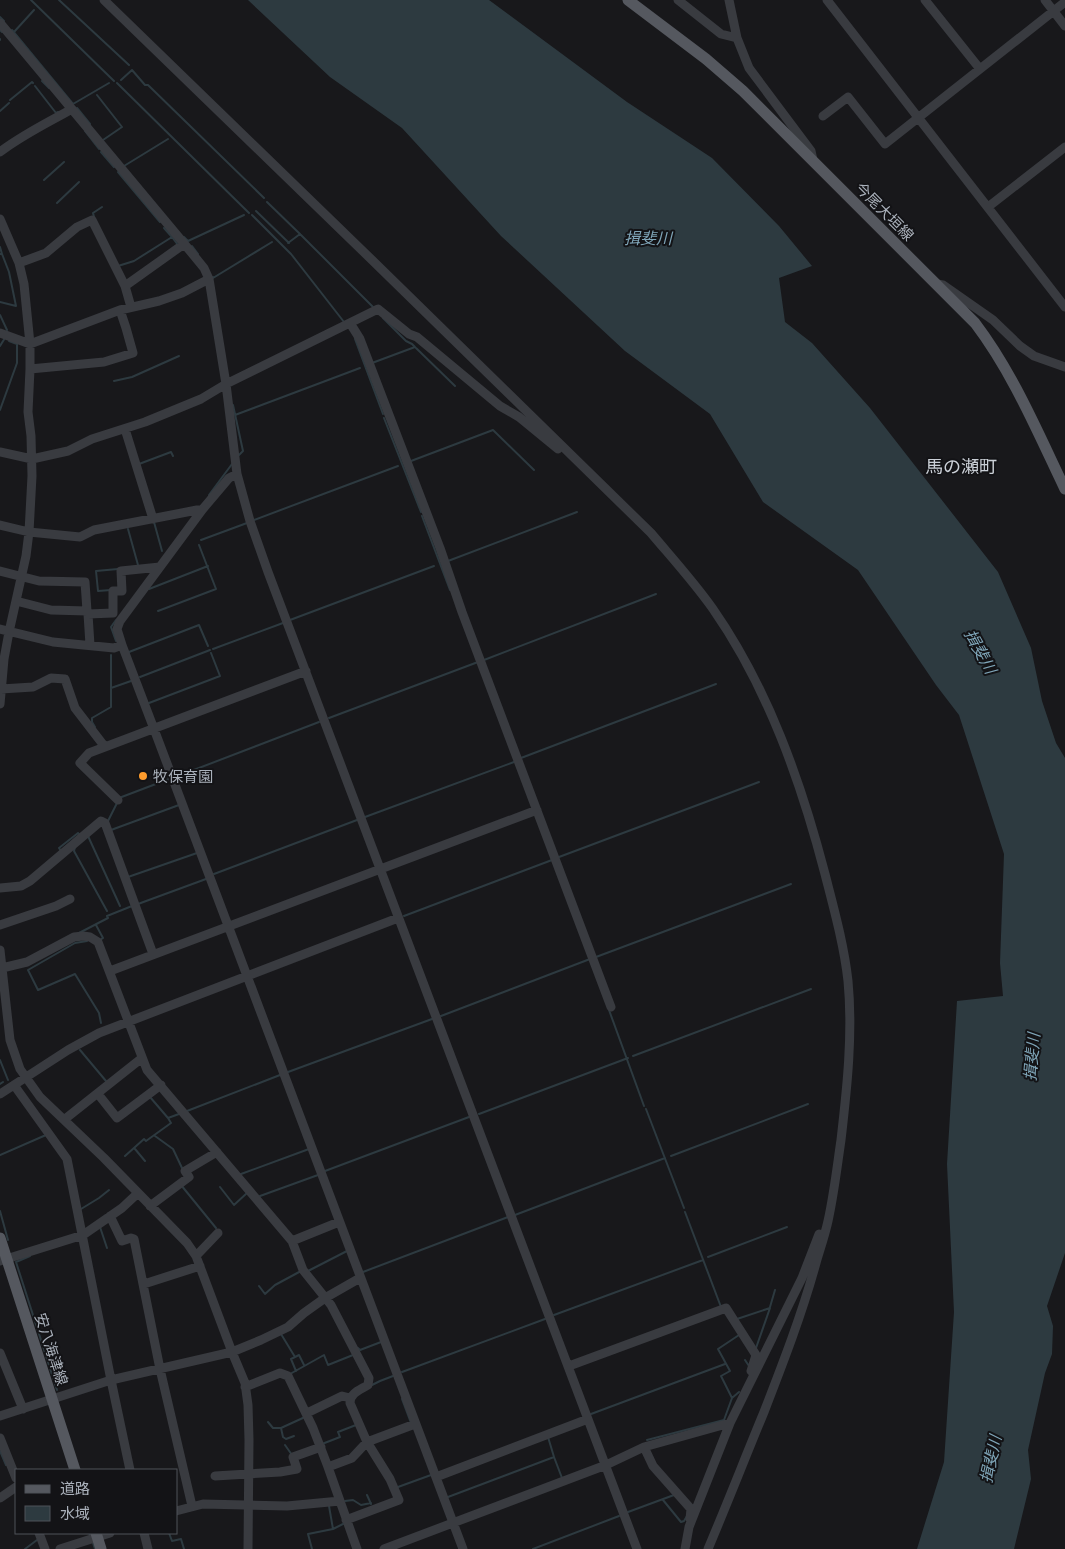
<svg xmlns="http://www.w3.org/2000/svg" width="1065" height="1549" font-family="Lato,'Noto Sans JP',sans-serif">
<style>
.water{fill:#2d3a40}
.lines{fill:none;stroke-linecap:round;stroke-linejoin:round}
.stream{stroke:#2d3a40;stroke-width:2}
.minor{stroke:#393b40;stroke-width:9}
.major{stroke:#55585f;stroke-width:11}
.poi-dot{fill:#fe9c2d;stroke:#131316;stroke-width:2}
.labels{text-anchor:middle;dominant-baseline:central;stroke-width:4;stroke-linejoin:round;paint-order:stroke}
.street-label{font-size:15px;fill:#aab1bb;stroke:#131316}
.poi-label{font-size:15px;fill:#aab1bb;stroke:#131316;text-anchor:start}
.water-label{font-size:16px;font-style:italic;fill:#7fa5b8;stroke:#131316}
.quarter-label{font-size:18px;fill:#cbd0d7;stroke:#131316}
</style>
<rect width="100%" height="100%" fill="#18181b"/>
<path class="water" d="M248 0H489L627 102 712 158 779 226 812 266 779 278 785 322 812 343 870 408 998 572 1031 648 1042 701 1056 743 1065 758V1253L1047 1306 1053 1326 1052 1354 1045 1373 1028 1450 1031 1479 1014 1549H917L944 1462 954 1312 947 1164 957 1001 1003 996 1000 963 1004 854 959 715 936 685 858 570 763 502 710 414 625 351 501 236 402 128 330 77Z"/>
<g class="lines">
<path class="stream" d="M31 0 114 81
M59 0 129 65
M0 17 4 21
M0 30 2 32
M12 30 73 104 109 83
M14 32 34 10
M0 40V39
M121 80 132 70 145 85H148L264 198
M42 81 49 88
M117 83 249 213
M35 86 56 113 58 112
M97 95 122 127 103 140
M10 100 32 82 33 83
M77 108 90 124
M0 111 9 103
M85 131 99 149
M101 152 114 167
M124 166 168 139
M118 172 160 222
M44 180 64 162
M267 202 300 234
M57 203 79 182
M256 211 289 243
M252 215 291 254 344 322
M94 217 93 213 102 207
M172 237 178 245
M184 237 188 241 244 215
M288 243 300 234 373 307
M192 246 198 254
M0 247 2 254
M0 254H2L9 272 16 306 0 302
M118 266 134 261 172 237 164 228
M213 277V278L272 242
M0 315 7 330
M355 339 383 414
M0 346 5 338
M416 348 455 386
M372 363 415 347 412 344 406 341 383 318
M114 381 132 377 179 356
M233 405 243 451 239 455
M0 410 17 363V344L9 341
M235 415 360 368
M384 418 421 512
M411 461 493 430 534 470
M139 464 171 452 173 456
M209 495 232 464
M422 516 450 590
M254 520 398 466
M154 522 162 551
M128 529 138 565
M201 540 247 523
M448 561 577 512
M149 589 208 566
M111 590 98 591 96 571 118 569
M158 611 216 589 199 545
M116 620 111 627 116 641
M290 620 434 566
M213 649 283 623
M129 652 199 625 208 646
M484 660 656 594
M140 677 210 650
M111 688V655
M149 703 220 676 211 653
M329 718 478 662
M95 727 92 722V718L111 707V688L131 681
M521 758 716 684
M178 776 319 722
M119 798 169 779
M365 817 514 762
M108 821 117 803
M111 830 179 805
M88 836 120 906
M75 847 74 851 107 911
M61 851 59 848 78 833 79 834
M559 857 759 782
M214 874 357 820
M128 877 197 853
M138 904 206 879
M404 916 552 860
M96 925 103 938 100 940
M79 933 108 918 107 916 132 906
M87 941 75 943 28 970 38 990 75 974 99 1013 101 1023
M596 957 791 884
M609 1010 644 1106
M441 1016 590 959
M80 1050 106 1081
M633 1056 811 989
M0 1060 8 1080
M288 1072 432 1019
M0 1084 3 1082
M150 1097 168 1118 179 1114
M646 1109 684 1208
M187 1111 280 1075
M479 1114 628 1058
M155 1136 173 1149 182 1168
M135 1149 145 1161
M0 1155 46 1135
M125 1156 144 1139 146 1141 171 1123 168 1118
M671 1156 808 1104
M325 1171 469 1117
M241 1174 309 1149
M181 1185 216 1228
M220 1187 234 1205 247 1193
M260 1196 318 1175
M81 1209 99 1198 109 1190
M0 1211 8 1240
M685 1212 721 1307
M515 1215 665 1158
M100 1227 107 1248
M30 1256 16 1262 57 1390
M708 1257 787 1227
M308 1271 347 1251
M363 1272 508 1217
M259 1286 265 1294 275 1285 301 1271
M770 1307 775 1290
M554 1315 703 1260
M737 1319 770 1308 756 1348
M281 1334 295 1357 299 1355 304 1365
M358 1348 360 1350 381 1342
M295 1357 291 1359 296 1371
M745 1360 749 1366
M402 1372 545 1319
M290 1374 324 1355 328 1365 353 1355
M372 1385 380 1381 393 1376
M732 1398 739 1392
M402 1399 411 1423
M591 1414 725 1364
M268 1422 273 1428H281L305 1417
M281 1428 283 1437 286 1439 294 1436
M647 1440 724 1420 732 1398 721 1376 730 1371 718 1349 739 1335
M322 1444 340 1437 338 1432 356 1425
M285 1445 292 1455
M0 1451 6 1465
M554 1457 562 1478
M398 1487 431 1475
M367 1495 371 1504
M448 1497 554 1457 548 1437
M663 1500 681 1522 684 1521 687 1516
M345 1501 353 1500 361 1505 371 1503
M628 1512 674 1495
M333 1529 345 1523
M89 1533 90 1535
M169 1533 172 1541 181 1539 184 1549
M93 1543 95 1549
M25 1549 37 1540
M312 1549 308 1534 333 1529 329 1506
M533 1549 619 1516"/>
<path class="minor" d="M104 0 372 260 651 533C672 558 694 582 713 609 768 688 801 782 825 874 834 909 844 945 848 981 853 1034 847 1088 841 1140 837 1167 834 1194 828 1221 825 1235 820 1249 816 1263 802 1314 783 1363 764 1412 745 1458 727 1504 708 1549
M678 0 721 34 737 38
M729 0 737 38 749 68 811 151 813 160
M827 0 1065 307
M925 0 980 69
M1045 0 1065 26
M0 23 186 246 204 268 209 279 226 384 237 474 250 521 268 572 637 1549
M823 116 848 97 885 144 1065 2
M0 152C22 135 47 123 72 109
M988 207 1065 147
M0 219 19 263 24 284 30 344V369L28 412 31 436 32 476 29 532 26 556 9 632 4 659 0 704
M19 263 46 253 77 227 92 220 125 286 131 307
M937 284 943 285 993 320 1020 346 1034 356 1065 367
M125 286 184 244
M350 323 360 339 440 548 462 612 611 1007
M0 333 30 344 120 310 159 301 182 293 209 279
M30 369 104 362 133 353 126 328 120 310
M125 429 153 519
M0 452 32 459 68 451 92 439 145 422 201 399 226 384 378 309 409 334 417 337 500 406 519 417 558 449
M237 474 229 478 202 510 120 621 117 629 122 645 154 729 463 1549
M0 525 29 532 80 537 94 530 197 510H202
M0 571 39 581 85 582 87 611
M16 601 51 610 87 611 88 614
M0 629 53 642 114 648 122 645
M90 645 88 614 113 613V591H122L121 571 160 567
M1 689 33 687 51 678 65 679 75 708 105 747
M118 800 80 763 89 753 306 671
M0 888 21 886 30 881 101 821 105 823 153 954
M0 925 56 906 70 899
M0 950 10 1040 20 1069 40 1097 104 1158 187 1243 196 1256 232 1352 245 1383 248 1405 249 1440 248 1549
M2 968 27 962 74 937 83 936 90 937 98 942 147 1070 292 1241 339 1222
M110 971 537 810
M14 1085 67 1159 111 1380 130 1470
M0 1094 68 1050 99 1033 398 918
M98 1094 117 1118 161 1085
M65 1119 142 1058
M150 1206 189 1177 185 1171 217 1152
M110 1216 122 1241 131 1238 134 1239 160 1369 192 1506
M292 1241 303 1270 331 1305 369 1378 368 1385C360 1390 350 1393 350 1403L367 1442 415 1424
M196 1256 218 1233
M0 1261 83 1235 122 1208 138 1193
M144 1284 200 1266
M0 1353 23 1409
M569 1366 726 1308 756 1355 751 1371
M245 1387 280 1373 288 1376 313 1428 328 1467
M307 1413 342 1396 350 1398
M0 1416 111 1380 232 1352 261 1340 288 1327 304 1313 325 1298 360 1278
M0 1438 16 1478
M644 1447 653 1466 691 1509 690 1519
M215 1476 280 1472 297 1469 293 1457 321 1447
M436 1477 588 1419
M0 1498 16 1487
M340 1501 328 1467 352 1458 367 1442 390 1479 399 1500 346 1520
M176 1511 203 1504 287 1506 340 1501 357 1549
M39 1533 45 1549
M144 1533 148 1549
M60 1549 110 1533
M384 1549 606 1465 644 1447 730 1423
M685 1549 689 1527 730 1423 802 1278 819 1234"/>
<path class="major" d="M628 0 706 59 743 91 975 323C1013 373 1038 433 1065 489
M0 1238 75 1470
M96 1533 101 1549"/>
</g>
<circle class="poi-dot" cx="143" cy="776" r="5"/>
<g class="labels">
<g class="street-label">
<text transform="translate(885 211) rotate(45)">今尾大垣線</text>
<text transform="translate(52 1349) rotate(72)">安八海津線</text>
</g>
<g class="poi-label">
<text x="153" y="776">牧保育園</text>
</g>
<g class="water-label">
<text x="648" y="237">揖斐川</text>
<text transform="translate(981 651) rotate(61)">揖斐川</text>
<text transform="translate(1031 1057) rotate(-85)">揖斐川</text>
<text transform="translate(990 1459) rotate(-78)">揖斐川</text>
</g>
<g class="quarter-label">
<text x="961" y="466">馬の瀬町</text>
</g>
</g>
<rect x="15" y="1469" width="162" height="65" fill="#131316" stroke="#4f5258"/>
<rect x="25" y="1485" width="25" height="8" fill="#55585f" stroke="#4f5258"/>
<text x="60" y="1494" font-size="15" fill="#aab1bb">道路</text>
<rect x="25" y="1506" width="25" height="15" fill="#2d3a40" stroke="#4f5258"/>
<text x="60" y="1519" font-size="15" fill="#aab1bb">水域</text>
</svg>
